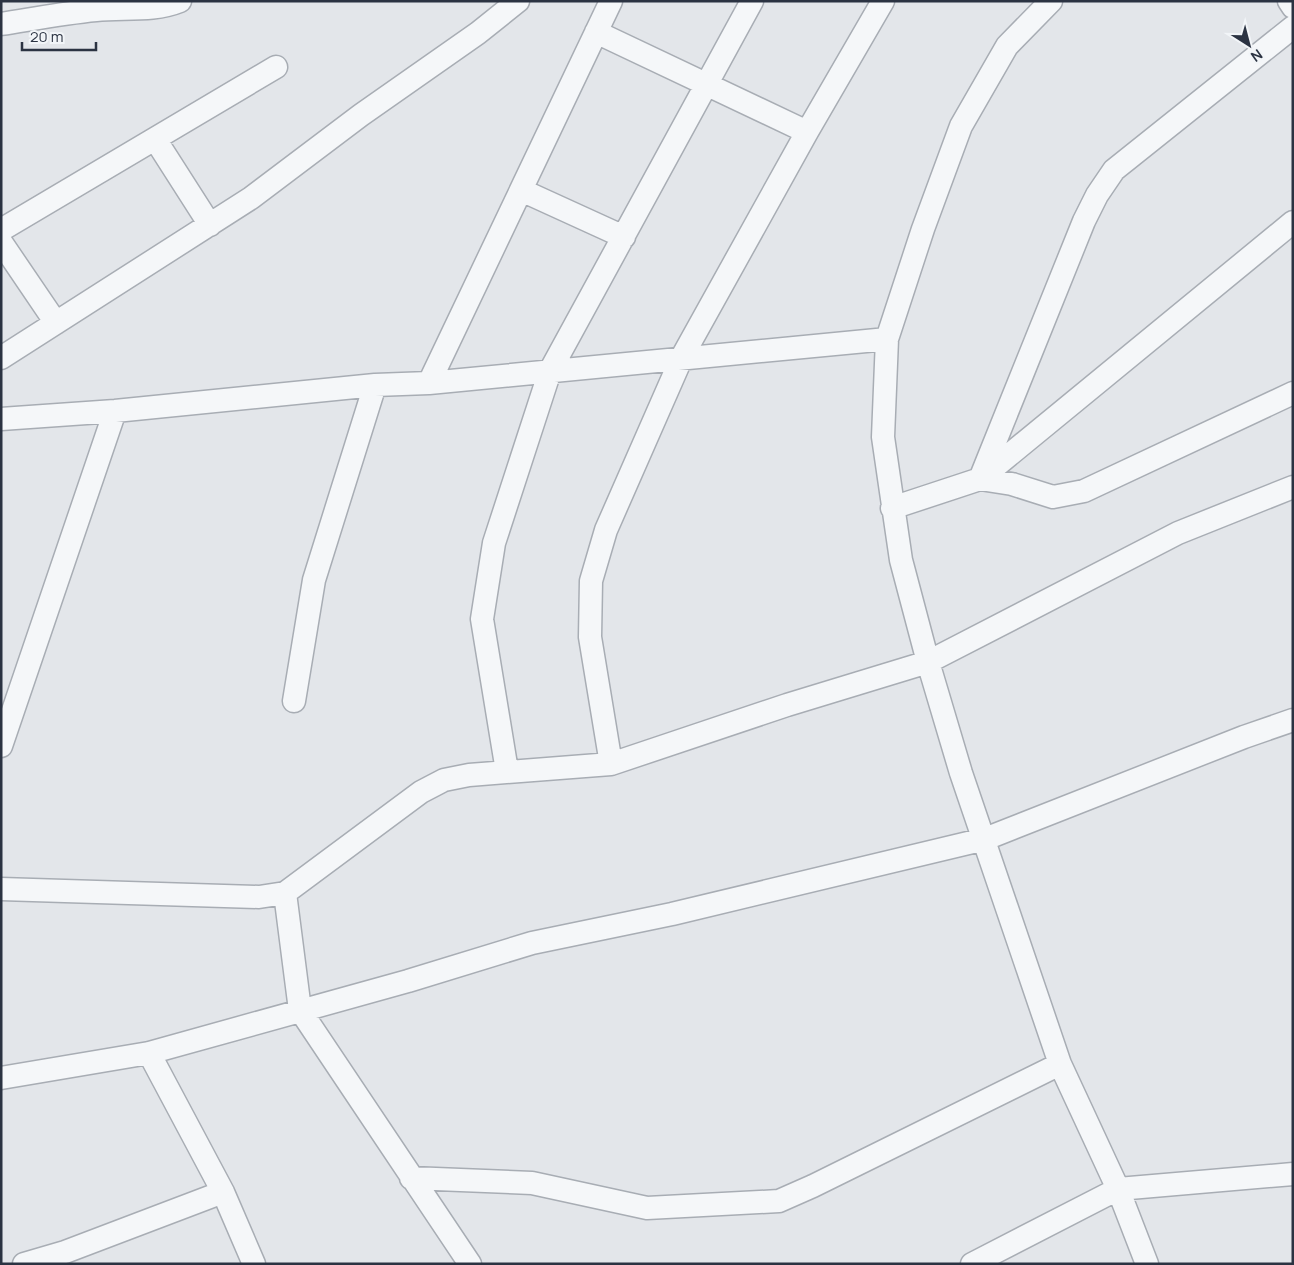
<svg xmlns="http://www.w3.org/2000/svg" width="1294" height="1265" font-family="Manrope,sans-serif">
<style>
.lines{fill:none;stroke-linecap:round;stroke-linejoin:round}
.street-casing{stroke:#a8adb4;stroke-width:25}
.street{stroke:#f5f7f9;stroke-width:22}
</style>
<rect width="100%" height="100%" fill="#e3e6ea"/>
<g class="lines">
<defs>
<path id="street" d="M1051 1 1007 46 961 126 923 229 887 339 883 437 901 560 928 662 961 773 1060 1064
M1289 1 1293 7
M1 24C33 19 64 13 96 10 124 7 153 12 180 1
M596 32 807 132
M155 139 210 225
M521 190 624 237
M1 230 276 67
M1 242 56 323
M1 358 251 198 361 115 478 33 518 1
M429 383 611 1
M1 419 115 411 375 385 429 383 887 339
M980 479 1084 221 1097 195 1114 170 1293 27
M980 479 1012 484 1053 497 1084 491 1293 393
M892 508 980 479 1293 222
M294 701 314 580 375 385
M1 746 115 411
M611 764 590 637 591 581 606 530 682 357 807 132 883 1
M507 771 482 619 494 543 550 371 752 1
M1 889 259 897 285 893 421 792 444 780 469 775 611 764 787 705 928 662 1178 533 1293 487
M285 893 300 1010 470 1264
M1 1078 149 1053 408 981 532 943 672 914 985 839 1244 737 1293 720
M411 1178 532 1183 647 1208 779 1201 813 1186 1060 1064 1118 1189 1147 1264
M223 1192 254 1264
M24 1264 65 1252 223 1192 149 1053
M972 1264 1118 1189 1293 1174"/>
</defs>
<use href="#street" class="street-casing"/>
<use href="#street" class="street"/>
</g>
<rect width="1294" height="1265" fill="none" stroke="#2b3342" stroke-width="5"/>
<g transform="translate(1249 45) rotate(144)" stroke="#f2f5f8" stroke-width="4" paint-order="stroke">
<path d="M0-4L9 19L0 12L-9 19Z" fill="#2b3342"/>
<text y="-8" font-size="14" font-weight="bold" text-anchor="middle" fill="#2b3342">N</text>
</g>
<path d="M22 42v8h74v-8" fill="none" stroke="#2b3342" stroke-width="2.5"/>
<text x="30" y="42" font-size="15" fill="#2b3342" stroke="#f2f5f8" stroke-width="4" paint-order="stroke">20 m</text>
</svg>
